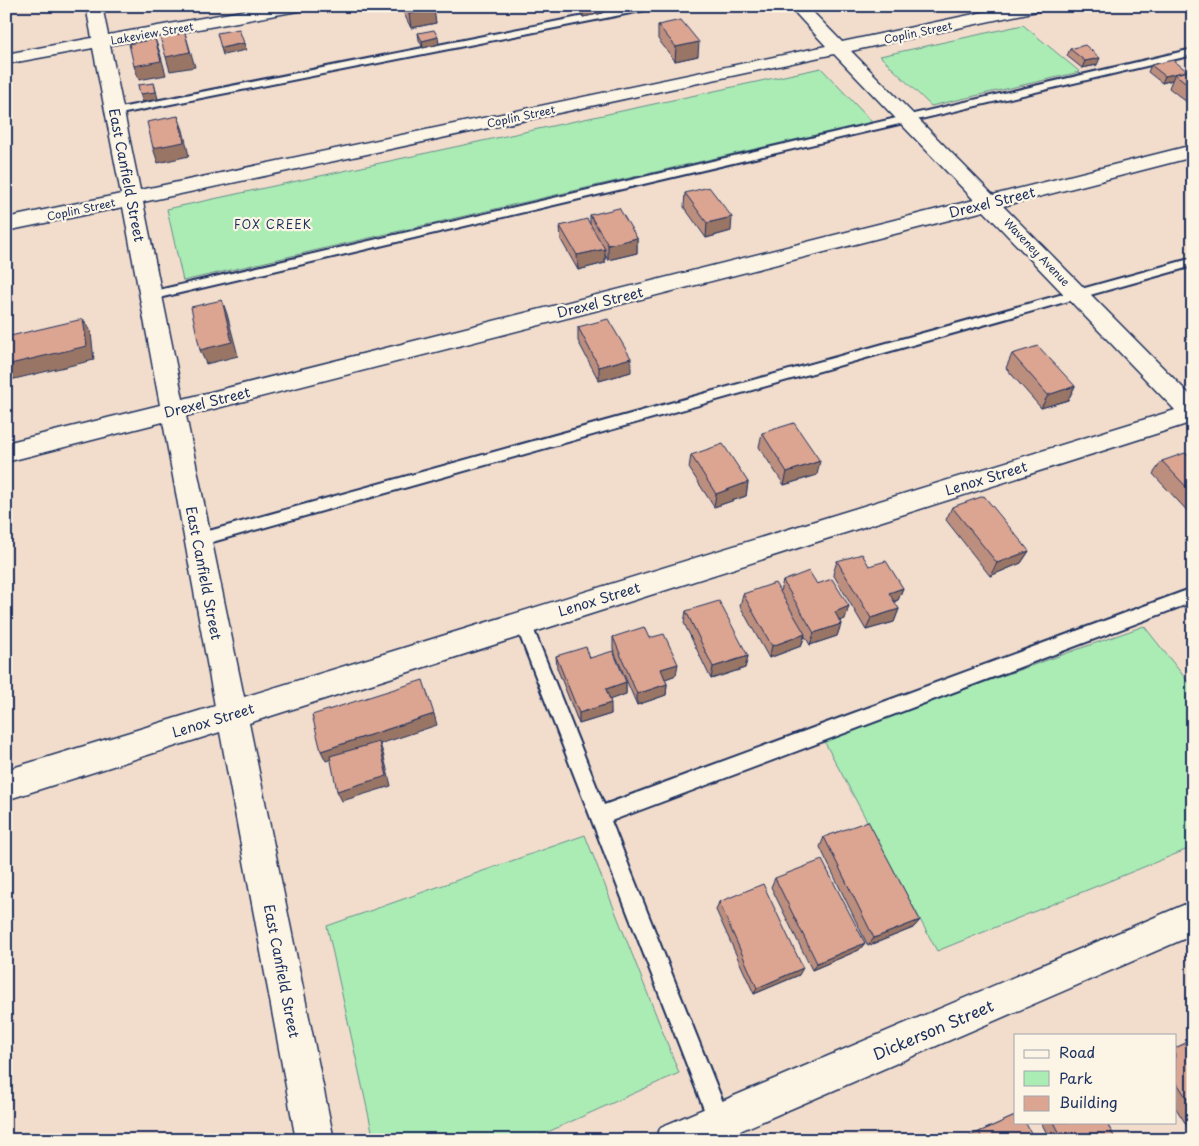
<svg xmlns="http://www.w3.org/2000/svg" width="1199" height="1146" font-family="'Playpen Sans',sans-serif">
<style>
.green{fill:#abecb5;stroke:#638e8a}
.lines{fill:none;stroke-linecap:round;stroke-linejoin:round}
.lane-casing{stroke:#1b2f5e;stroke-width:4}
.street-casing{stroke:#1b2f5e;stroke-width:3}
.lane{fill:#fcf5e5;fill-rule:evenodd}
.street{fill:#fcf5e5;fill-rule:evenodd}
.wall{fill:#bc8e7e;stroke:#1b2f5e}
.shaded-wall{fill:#997466;stroke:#1b2f5e}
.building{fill:#dba592;stroke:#1b2f5e}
.labels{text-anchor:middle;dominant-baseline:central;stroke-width:4.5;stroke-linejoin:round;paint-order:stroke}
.far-street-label{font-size:11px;fill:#1b2f5e;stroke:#fcf5e5}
.far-neighbourhood-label{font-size:12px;letter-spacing:1px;fill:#1b2f5e;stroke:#fcf5e5}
.street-label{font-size:14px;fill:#1b2f5e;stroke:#fcf5e5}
.near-street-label{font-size:16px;fill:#1b2f5e;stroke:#fcf5e5}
</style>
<rect width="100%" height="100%" fill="#f2ddcc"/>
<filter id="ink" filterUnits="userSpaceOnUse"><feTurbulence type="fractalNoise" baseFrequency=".02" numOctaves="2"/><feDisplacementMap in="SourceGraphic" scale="10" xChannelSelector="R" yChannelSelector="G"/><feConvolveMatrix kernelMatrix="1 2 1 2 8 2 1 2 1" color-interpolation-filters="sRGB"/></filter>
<g filter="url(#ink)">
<path class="green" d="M1023 25 1080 72 931 106 880 56Z
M821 68 872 122 183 281 167 209Z
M1144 626 1193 688V847L937 951 823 739Z
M585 835 679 1073 530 1140H374L327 926Z"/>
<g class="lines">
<defs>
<path id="lane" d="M635 6H656L651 9 115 115 109 112 115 109Z
M1193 49V55L150 300 145 299 143 296 145 293 150 292Z
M1193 258V266L198 546 192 544 190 540 192 536 198 534Z
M1193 588V602L611 821 738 1140H716L515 623 517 618 523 616 529 618 531 623 604 805Z"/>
<path id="street" d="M86 6H102L108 35 269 6H306L304 10 298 11 110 45 140 190 826 46 789 6H807L842 42 1012 6H1045L1043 10 1037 11 851 51 993 195 1193 145V157L1003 206 1193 398V422L249 723 334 1140H296L220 732 6 800V770L215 706 163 422 6 462V443L160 405 123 207 6 231V218L121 194 93 48 6 64V54L92 38ZM834 54 974 200 183 399 143 202ZM984 211 1175 410 244 697 186 416Z
M1193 901V935L719 1140H655L661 1127Z"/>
</defs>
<use href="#lane" class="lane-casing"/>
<use href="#street" class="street-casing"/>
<use href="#lane" class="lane"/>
<use href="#street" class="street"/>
</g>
<path class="wall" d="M400 6H432L436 23 411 28Z
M576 6H603V13L583 17Z
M658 25 698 56 675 61 658 39Z
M418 33 439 44 423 48 419 40Z
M1070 49 1097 65 1082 68 1067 56Z
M1151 65 1187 71 1193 70V107L1169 88 1172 80 1162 83 1148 72Z
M685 193 731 231 706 238 684 207Z
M590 215 637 238V253L608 260 605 255V263L578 270 561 240 560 226 590 224Z
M578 327 631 372 599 381 578 341Z
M1012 354 1075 386 1068 400 1041 408 1006 368Z
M762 433 817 475 784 485 759 447Z
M691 455 748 482 746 496 714 507 689 468Z
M1193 456V516H1192L1153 474 1162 461Z
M952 507 1029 551 1021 563 990 576 946 520Z
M837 561 869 566 903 588 898 600 894 602 899 609 894 622 866 630 833 574Z
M783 581 817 584 845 619 840 621 841 624 837 636 810 645 805 636 801 646 769 658 740 606 743 594 780 591Z
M686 611 748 656 745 668 711 679 684 623Z
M613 637 649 638 676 675 665 679 667 684 666 695 637 705 613 649Z
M556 656 590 658 626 682V694L610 699 611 714 579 724 557 668Z
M824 837 920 920 913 928 868 946 820 847Z
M775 878 865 943 859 950 812 970 771 887Z
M719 902 799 975 754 994 716 910Z
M1193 1040V1135L1175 1107V1048Z
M1015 1116 1035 1140H972L970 1136Z
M1041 1122H1106L1116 1140H1050Z"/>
<path class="shaded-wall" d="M603 6V13L583 17V10Z
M434 9 436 23 411 28 409 14Z
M185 33 195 67 170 71 166 57Z
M438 37 439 44 423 48 422 41Z
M155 39 160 53 166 75 139 80 134 66Z
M699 42 698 56 675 61 676 47Z
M244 43 246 50 223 55 221 48Z
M1100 58 1097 65 1082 68 1085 61Z
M1187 71 1184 78 1175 74 1172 80 1162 83 1165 76Z
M154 83 158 99 143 102 140 94Z
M178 116 183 130 189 156 158 163 153 148Z
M732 217 731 231 706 238 707 223Z
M637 238V253L608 260V245Z
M605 249V263L578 270 577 255Z
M222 300 227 314 238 356 206 364 200 350Z
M83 319 91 333 94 360 6 381V365Z
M631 358V372L599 381V367Z
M1075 386 1068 400 1041 408 1048 395Z
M820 461 817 475 784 485 787 472Z
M748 482 746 496 714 507 716 494Z
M1029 551 1021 563 990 576 997 563Z
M903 588 898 600 884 605 889 593Z
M849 606 845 619 830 624 835 612Z
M899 609 894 622 866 630 871 618Z
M841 624 837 636 810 645 814 633Z
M805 634 801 646 769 658 772 646Z
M748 656 745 668 711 679 713 667Z
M678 664 676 675 660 681 661 669Z
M626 682V694L606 701V689Z
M667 684 666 695 637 705V694Z
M611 703V714L579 724V713Z
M434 714 437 725 380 744 383 753 391 786 342 801 337 791 379 744 326 761 321 751Z
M920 920 913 928 868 946 874 938Z
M865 943 859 950 812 970 817 963Z
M803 968 799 975 754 994 757 988Z"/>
<path class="building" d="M405 6H432L434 9 409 14Z
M580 6H602L583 10Z
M681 20 699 42 676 47 658 25Z
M239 29 244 43 221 48 217 33Z
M434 30 438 37 422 41 418 33Z
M185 33 190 52 166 57 160 37Z
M155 39 161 61 134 66 129 44Z
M1085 45 1100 58 1085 61 1070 49Z
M1173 60 1187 71 1165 76 1151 65Z
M1193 70V88L1175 74Z
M154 83 156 92 140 94 138 85Z
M178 116 184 142 153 148 147 122Z
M709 187 732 217 707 223 685 193Z
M619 208 637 238 608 245 590 215Z
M587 219 605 249 577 255 560 226Z
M222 300 232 342 200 350 191 307Z
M83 319 87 346 6 365V337Z
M608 319 631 358 599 367 578 327Z
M1038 346 1075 386 1048 395 1012 354Z
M794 423 820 461 787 472 762 433Z
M723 444 748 482 716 494 691 455Z
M1185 453 1190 457 1193 456V494L1162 461Z
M984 496 1029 551 997 563 952 507Z
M862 554 869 566 886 561 903 588 889 593 899 609 871 618 837 561Z
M809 571 817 584 832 579 849 606 835 612 841 624 814 633 783 581Z
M775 583 805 634 772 646 743 594Z
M719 601 748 656 713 667 686 611Z
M644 627 649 638 664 634 678 664 661 669 667 684 637 694 613 637Z
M586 647 590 658 613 651 626 682 606 689 611 703 579 713 556 656Z
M423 680 434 714 321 751 312 715Z
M379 742 387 776 337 791 330 756Z
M868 821 920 920 874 938 824 837Z
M822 860 865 943 817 963 775 878Z
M763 884 803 968 757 988 719 902Z
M1193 1040V1108L1175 1080V1048Z
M1015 1116V1122H1025L1035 1140H983L979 1132Z
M1054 1122H1106L1116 1140H1063Z"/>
</g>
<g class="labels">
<g class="far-street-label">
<text transform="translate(918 32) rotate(-12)">Coplin Street</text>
<text transform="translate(152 33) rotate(-10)">Lakeview Street</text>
<text transform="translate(521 116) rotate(-12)">Coplin Street</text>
<text transform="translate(81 209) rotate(-12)">Coplin Street</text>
<text transform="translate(1037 252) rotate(46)">Waveney Avenue</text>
</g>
<g class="far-neighbourhood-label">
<text x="273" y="224">FOX CREEK</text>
</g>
<g class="street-label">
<text transform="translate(127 175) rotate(79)">East Canfield Street</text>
<text transform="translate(992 202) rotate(-14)">Drexel Street</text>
<text transform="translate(600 302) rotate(-14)">Drexel Street</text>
<text transform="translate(207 402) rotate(-14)">Drexel Street</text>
<text transform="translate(986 478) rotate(-17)">Lenox Street</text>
<text transform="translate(204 573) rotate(79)">East Canfield Street</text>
<text transform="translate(599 599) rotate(-17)">Lenox Street</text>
<text transform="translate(213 720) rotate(-17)">Lenox Street</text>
<text transform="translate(282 971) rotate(79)">East Canfield Street</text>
</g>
<g class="near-street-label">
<text transform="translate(933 1029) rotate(-23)">Dickerson Street</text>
</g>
</g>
<rect width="1199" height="1146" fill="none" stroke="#fcf5e5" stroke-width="25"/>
<rect x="12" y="12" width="1174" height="1121" fill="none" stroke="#1b2f5e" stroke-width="2" filter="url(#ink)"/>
<rect x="1014" y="1034" width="162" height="90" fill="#fcf5e5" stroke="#a2a6af"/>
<rect x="1024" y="1050" width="25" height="8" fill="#fcf5e5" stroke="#a2a6af"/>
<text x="1059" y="1058" font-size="15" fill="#1b2f5e">Road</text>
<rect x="1024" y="1071" width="25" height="15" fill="#abecb5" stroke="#a2a6af"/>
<text x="1059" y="1084" font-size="15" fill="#1b2f5e">Park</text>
<rect x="1024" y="1096" width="25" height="15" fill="#dba592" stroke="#a2a6af"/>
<text x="1059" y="1108" font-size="15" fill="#1b2f5e">Building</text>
</svg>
